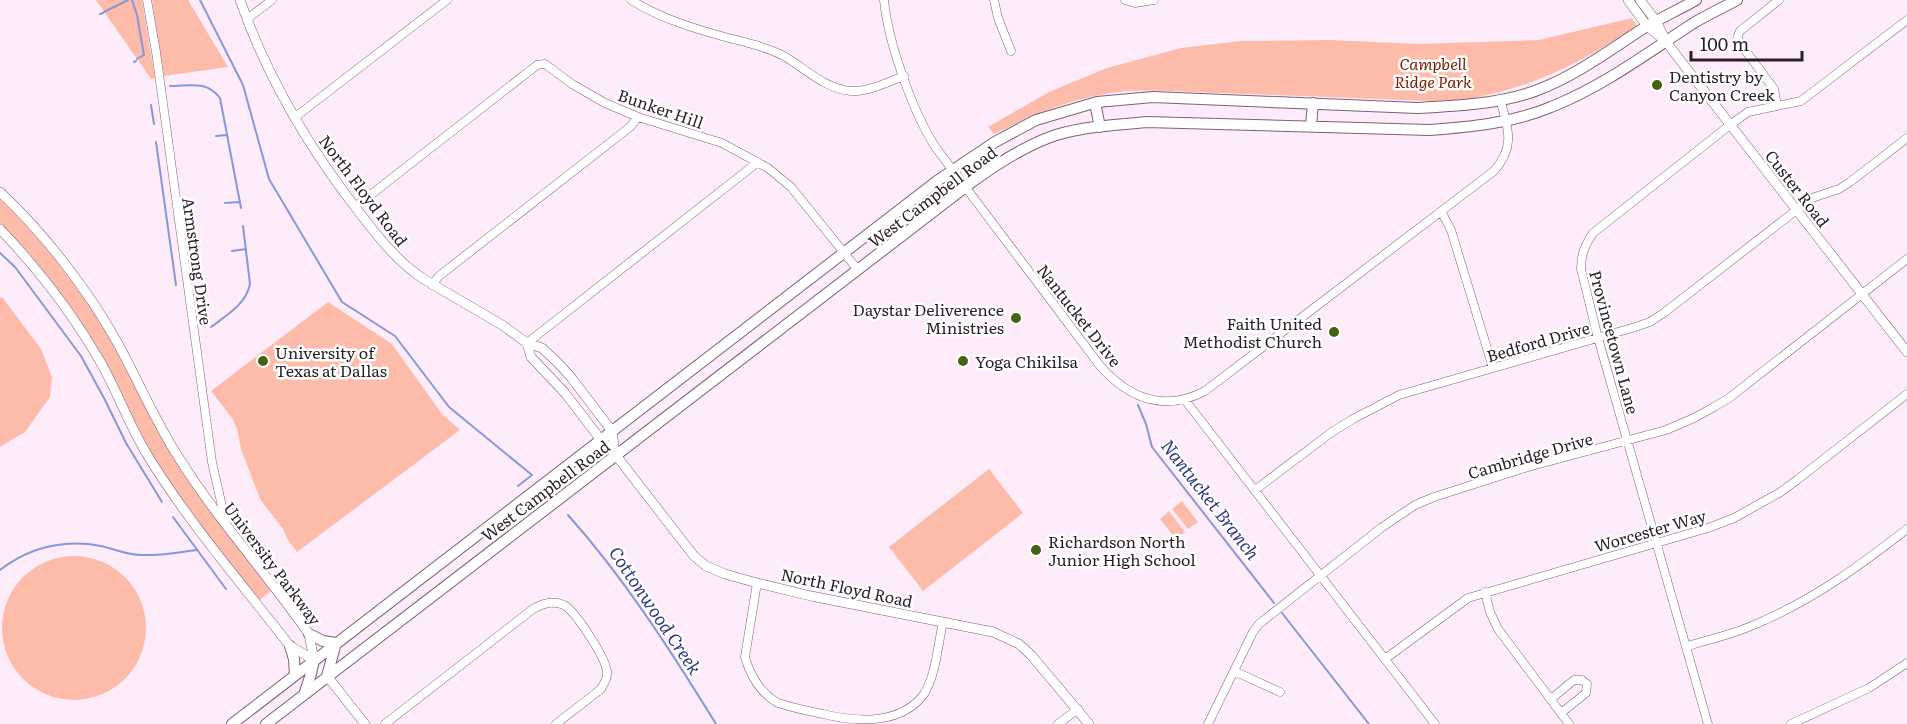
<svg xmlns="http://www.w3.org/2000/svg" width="1907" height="724" font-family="Literata,serif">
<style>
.green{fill:#fdbcaa}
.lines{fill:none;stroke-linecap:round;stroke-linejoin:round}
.stream{stroke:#8797d9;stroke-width:2}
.minor-casing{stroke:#7c6176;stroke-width:9}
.tertiary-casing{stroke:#7c6176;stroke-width:10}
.secondary-casing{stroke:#7c6176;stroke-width:12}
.minor{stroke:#fff;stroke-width:8}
.tertiary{stroke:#fff;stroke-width:9}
.secondary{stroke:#fff;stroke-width:10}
.poi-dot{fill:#456214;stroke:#fff;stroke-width:2}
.labels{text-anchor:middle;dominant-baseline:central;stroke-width:5;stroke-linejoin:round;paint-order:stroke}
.park-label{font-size:16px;font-style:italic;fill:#7a2005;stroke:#fff}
.poi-label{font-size:16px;fill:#2a1f28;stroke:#fff;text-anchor:start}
.street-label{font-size:16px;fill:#2a1f28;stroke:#fff}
.water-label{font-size:18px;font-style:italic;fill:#303a87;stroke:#fff}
</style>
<rect width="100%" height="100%" fill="#feecfa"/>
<path class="green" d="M96 0H142L155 78 151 79 138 60 143 56 137 59 105 13 110 8 104 11Z
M152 0H188L228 67 164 76Z
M1632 18 1637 26C1583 61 1538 86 1473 98 1459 100 1445 100 1431 101L1169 91C1155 91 1140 90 1127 91 1079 95 1036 113 994 134L988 127 1049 92 1107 68 1181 48 1241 41 1329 40 1419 44 1539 40Z
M0 198 19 216 50 253 94 311 191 484 271 591 258 601 176 493 143 440 78 319 28 252 0 223Z
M2 297 41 349 52 377 50 397 25 432 0 447V298Z
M328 302 392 344 442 414 460 430 297 552 288 540 283 529 260 499 241 449 237 429 232 418 211 391Z
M989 469 1023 513 923 591 889 547Z
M1182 501 1198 522 1188 529 1172 509Z
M1169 511 1185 532 1176 539 1160 519Z
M2 628a72 72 0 1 1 144 0a72 72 0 1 1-144 0Z"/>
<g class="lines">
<path class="stream" d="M132 0 137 15 144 55 137 59
M200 0 243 85 269 179 342 302 395 336 449 407 532 475 518 486
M104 12 128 0
M100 14 103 13
M134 62 136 61
M170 86C190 86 206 80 220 98L241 208
M151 105 154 124
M216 136 227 135
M156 142 176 285
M225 203 240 202
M232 251 246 249
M0 253 15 267 81 356 104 398 126 443 162 502
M211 327C227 315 246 304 250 284L243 226
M1138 405 1146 424 1152 447 1274 603
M232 507 254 535 268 557
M568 515C625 579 671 651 716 724
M173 517 226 589
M0 570C30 547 63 539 101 546 114 549 127 555 141 555 159 556 179 552 197 550
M1282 613 1369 724"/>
<defs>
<path id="minor" d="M147 0 156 52 212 462 226 524
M631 0C660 18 692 28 725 37 744 42 764 46 782 55 804 67 824 89 851 91 868 92 888 82 904 76
M884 0C888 42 913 113 936 148L1101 367C1130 399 1165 412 1205 391L1494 171C1516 146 1508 128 1500 99
M994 0 998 18 1011 51
M1125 0 1135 3 1154 0
M247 19 272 0
M1777 106 1774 89 1739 42 1738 36 1740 31 1779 0
M294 118 447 0
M355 207 532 69 537 65 545 64 572 84 605 103 638 117 722 143 768 168 791 187 858 270
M1442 213 1451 230 1493 368
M432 285 439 276 630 127 638 117
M527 343 758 162
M1185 400 1435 724
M1255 490 1332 432 1353 419 1399 395 1632 328 1650 322 1665 312 1812 198 1839 189 1850 182 1907 138
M757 583 745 657C750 675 761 694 778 703 793 708 808 711 823 714 859 723 902 724 924 694 936 675 938 644 943 622
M1485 592 1490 612 1498 629 1569 724
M1687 646C1713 639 1740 632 1765 620 1817 597 1862 564 1907 529
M1385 659 1468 598 1708 528 1734 518 1779 493 1797 480 1907 394
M1234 671 1280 692
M1551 699 1574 680H1582L1587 684 1586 693 1561 713
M385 724 533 609C543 603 553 600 564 605 576 612 606 658 607 672 608 679 604 683 601 689L556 724
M1058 724 1078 709
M1208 724 1253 632 1259 624 1381 528 1415 505 1434 497 1528 467 1666 430 1694 418 1714 407 1729 398 1907 259
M1708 724 1598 338 1581 269C1581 254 1585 245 1593 233L1730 125 1748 112 1801 101 1907 20
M1791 724 1869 688 1907 663"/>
<path id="tertiary" d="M240 0C267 77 309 148 359 212 378 237 396 260 422 278L502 325 527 343 542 348 556 361 570 376 612 431 615 454
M1628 0 1647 26 1664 40
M1640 0 1656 21 1666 41 1673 51 1907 352
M0 192C44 233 88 290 117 342 138 380 155 421 179 458 218 520 267 574 309 634L314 660
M0 229C39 270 73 314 101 363 118 393 130 427 148 456 189 523 242 584 290 646L314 660
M527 343 531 357 565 393 601 440 615 454 694 556 706 566 725 574 757 583 811 596 993 632 1019 644 1031 655 1089 724
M327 676 365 724"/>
<path id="secondary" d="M1095 103 1100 127
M1311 126 1313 103
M309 634 323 641 336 643
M290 646 294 659 295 675
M327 676 336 643
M304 695 311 674 314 660
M232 724 937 181 995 142 1036 120 1097 102 1153 97 1417 108C1456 106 1498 104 1535 91 1576 76 1611 49 1647 26 1663 17 1680 9 1696 0
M266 724 972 182C998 163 1026 145 1056 135 1085 126 1117 125 1147 122L1430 130C1470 127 1513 123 1551 107 1602 87 1646 54 1692 24 1707 15 1722 8 1737 0"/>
</defs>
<use href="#minor" class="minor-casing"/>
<use href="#tertiary" class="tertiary-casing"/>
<use href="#secondary" class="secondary-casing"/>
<use href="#minor" class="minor"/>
<use href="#tertiary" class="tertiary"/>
<use href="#secondary" class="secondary"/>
</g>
<g class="poi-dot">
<circle cx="1657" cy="85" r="6"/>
<circle cx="1016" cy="318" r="6"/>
<circle cx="1334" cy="332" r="6"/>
<circle cx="263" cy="361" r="6"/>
<circle cx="963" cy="361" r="6"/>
<circle cx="1036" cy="550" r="6"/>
</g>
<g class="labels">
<g class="park-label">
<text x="1433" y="63">Campbell<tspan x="1433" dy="18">Ridge Park</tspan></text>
</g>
<g class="poi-label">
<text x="1669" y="76">Dentistry by<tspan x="1669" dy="18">Canyon Creek</tspan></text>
<text x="1004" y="309" text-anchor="end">Daystar Deliverence<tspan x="1004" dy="18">Ministries</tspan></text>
<text x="1322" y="323" text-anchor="end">Faith United<tspan x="1322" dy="18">Methodist Church</tspan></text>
<text x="275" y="352">University of<tspan x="275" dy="18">Texas at Dallas</tspan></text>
<text x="975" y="361">Yoga Chikilsa</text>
<text x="1048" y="541">Richardson North<tspan x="1048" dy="18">Junior High School</tspan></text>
</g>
<g class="street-label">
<text transform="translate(661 108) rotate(19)">Bunker Hill</text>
<text transform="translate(1798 188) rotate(52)">Custer Road</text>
<text transform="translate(364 190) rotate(53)">North Floyd Road</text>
<text transform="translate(932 196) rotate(-37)">West Campbell Road</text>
<text transform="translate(198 261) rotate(82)">Armstrong Drive</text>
<text transform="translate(1080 315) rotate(52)">Nantucket Drive</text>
<text transform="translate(1538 341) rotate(-16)">Bedford Drive</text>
<text transform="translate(1615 342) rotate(75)">Provincetown Lane</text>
<text transform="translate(1530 455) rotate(-16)">Cambridge Drive</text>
<text transform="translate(545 490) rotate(-37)">West Campbell Road</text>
<text transform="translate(1650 530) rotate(-16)">Worcester Way</text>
<text transform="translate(273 563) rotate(53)">University Parkway</text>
<text transform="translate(847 587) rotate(12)">North Floyd Road</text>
</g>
<g class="water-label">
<text transform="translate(1211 499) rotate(52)">Nantucket Branch</text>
<text transform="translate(656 610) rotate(56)">Cottonwood Creek</text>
</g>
</g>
<path d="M1691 51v9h111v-9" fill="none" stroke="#2a1f28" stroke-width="3"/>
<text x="1700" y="51" font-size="18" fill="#2a1f28" stroke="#ffffff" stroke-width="4.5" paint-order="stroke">100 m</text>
</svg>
